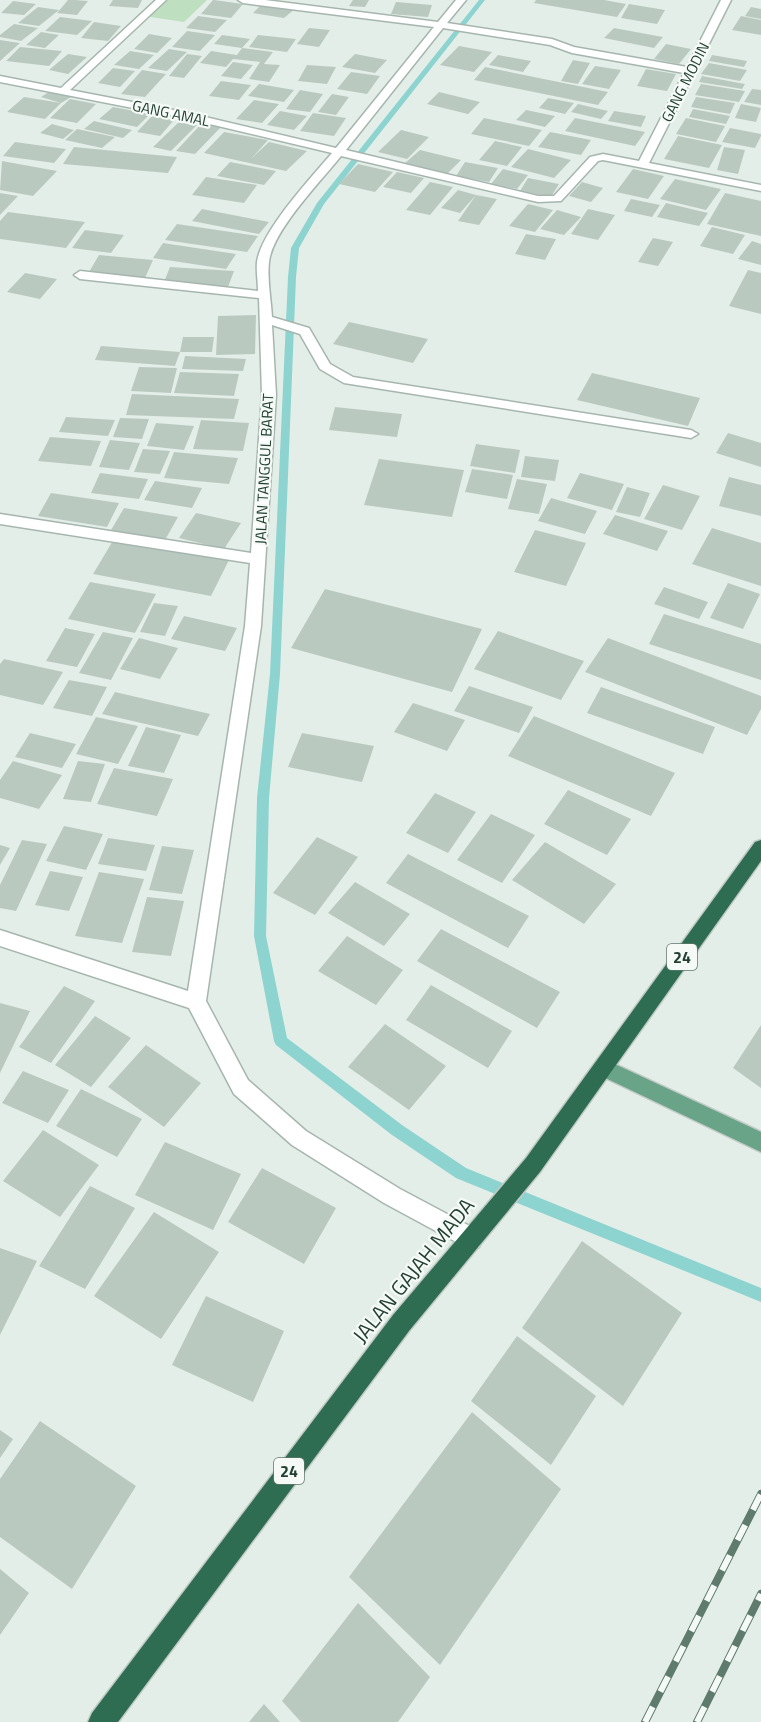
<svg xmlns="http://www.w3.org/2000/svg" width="761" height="1722" font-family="'Titillium Web',sans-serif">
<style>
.green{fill:#bedfc0}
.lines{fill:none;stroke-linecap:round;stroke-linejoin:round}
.stream{fill:#8dd3cf;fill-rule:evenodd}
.building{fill:#bac9c0}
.minor-casing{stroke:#a6b6ae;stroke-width:3}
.major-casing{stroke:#c1cac6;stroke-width:3}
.highway-casing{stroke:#c1cac6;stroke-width:3}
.minor{fill:#fff;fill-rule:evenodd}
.major{fill:#69a388;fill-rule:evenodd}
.highway{fill:#2f6d53;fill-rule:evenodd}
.rail-casing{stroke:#5e7b6d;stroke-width:8}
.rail{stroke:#f5faf7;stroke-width:6;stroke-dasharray:17;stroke-linecap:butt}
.labels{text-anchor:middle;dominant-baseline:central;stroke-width:4.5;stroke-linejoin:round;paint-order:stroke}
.far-street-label{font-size:15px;fill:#234032;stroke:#f5faf7}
.shield{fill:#f5faf7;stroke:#62786d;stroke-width:1.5}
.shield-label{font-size:16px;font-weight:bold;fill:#234032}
.near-street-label{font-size:21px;fill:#234032;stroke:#f5faf7}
</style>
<rect width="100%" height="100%" fill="#e4eee8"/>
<path class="green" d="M162 0H207L184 22 144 16Z"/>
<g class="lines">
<path class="stream" d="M479 0H485L324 204 299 248 296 277 280 674 269 798 266 936 287 1038 402 1125 466 1168 761 1288V1302L456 1178 392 1135 276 1045 274 1041 254 936 257 798 270 674 288 277 291 248 317 203Z"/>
</g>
<path class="building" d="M68 0H75L88 1 77 15 57 13Z
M113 0H142L138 8 109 6Z
M213 0H214L243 4 231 18 201 14Z
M353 0H369L365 7 349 6Z
M536 0H604L626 4 617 17 534 3Z
M13 1 36 4 24 15 1 13Z
M264 2 296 8 284 18 253 13Z
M396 2 432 5 428 17 391 14Z
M629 4 665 10 657 24 621 18Z
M38 7 59 10 39 26 18 23Z
M751 7 761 9V19L745 16Z
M198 16 227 20 215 32 186 28Z
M741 16 761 20V35L732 30Z
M60 17 92 21 77 35 45 31Z
M94 22 121 26 108 41 81 38Z
M14 24 38 28 21 41 0 37V35Z
M309 28 330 30 319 47 297 44Z
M614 28 663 37 654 48 604 38Z
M187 31 215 35 200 51 172 47Z
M41 32 59 35 45 48 26 45Z
M149 34 172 38 157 53 134 49Z
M222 35 250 39 242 48 214 44Z
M258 35 296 39 287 52 249 47Z
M0 40 20 43 0 61Z
M666 44 691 49 679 64 654 59Z
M459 46 492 52 474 72 440 65Z
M20 47 62 51 49 66 6 61Z
M242 48 273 52 264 64 280 65 269 82 249 79 260 62 233 59 226 67 200 63 211 51 237 55Z
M169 49 187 52 167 71 148 68Z
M130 51 154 55 139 69 114 65Z
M68 54 87 57 68 74 49 70Z
M187 54 202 56 184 78 169 76Z
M355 54 387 60 375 73 342 67Z
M498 55 531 61 523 72 489 65Z
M712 55 747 61 744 67 709 61Z
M573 60 590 63 578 84 561 81Z
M233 62 253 65 241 79 221 76Z
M709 63 747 70 740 81 701 74Z
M307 65 336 67 327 84 298 81Z
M595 66 621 70 609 89 582 84Z
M485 67 608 92 598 105 474 80Z
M113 68 135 71 120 87 98 83Z
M646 69 676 74 667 91 637 86Z
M142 70 166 74 145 97 121 94Z
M351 72 380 76 367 94 337 89Z
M702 76 745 84 742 89 699 82Z
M221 81 251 85 239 100 209 96Z
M259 84 294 90 284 102 248 96Z
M701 84 745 91 739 102 695 95Z
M752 89 761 90V105L744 102Z
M52 90 73 96 61 103 41 97Z
M300 90 323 94 310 112 286 109Z
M439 92 480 102 468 114 427 104Z
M332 94 349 97 336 115 318 112Z
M24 97 61 103 45 119 7 112Z
M696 97 735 103 730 114 691 107Z
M548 98 574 103 565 114 539 108Z
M70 99 96 104 77 123 50 118Z
M254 100 279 104 262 123 236 119Z
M578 104 608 111 601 119 571 112Z
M741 104 761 108 756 122 735 118Z
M113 107 150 114 137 127 99 119Z
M693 109 730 116 726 124 689 117Z
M526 110 555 116 545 127 516 120Z
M280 111 307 116 294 130 267 125Z
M614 111 646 116 641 127 608 121Z
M313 113 346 118 334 136 300 131Z
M152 116 174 120 160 136 137 132Z
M484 118 542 130 529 146 471 134Z
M575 118 645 132 635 146 565 131Z
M686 118 725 126 716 142 676 134Z
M94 121 132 130 123 138 84 129Z
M179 122 197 125 171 151 153 147Z
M202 123 221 127 195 154 176 151Z
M52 124 74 130 63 139 40 133Z
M730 128 761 134V136L755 148 722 142Z
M77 129 115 137 102 148 65 140Z
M401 130 429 137 407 159 378 152Z
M224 132 268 140 252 158 269 142 307 151 286 171 204 153Z
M550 132 591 140 581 155 538 147Z
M678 136 722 145 709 168 664 159Z
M495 141 522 147 507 166 479 160Z
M15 142 66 149 54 163 3 156Z
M74 147 177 157 168 173 63 164Z
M724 147 745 150 738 174 717 170Z
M528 149 571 160 554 178 511 167Z
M420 150 461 160 447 174 405 163Z
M2 161 57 171 33 196 0 190Z
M230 162 276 171 264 185 217 176Z
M465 162 498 168 489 182 456 176Z
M358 164 393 172 375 192 339 184Z
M503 169 528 175 517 189 491 184Z
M633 169 664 176 648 199 616 192Z
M397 172 424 178 411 193 383 187Z
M206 177 257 185 244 203 192 195Z
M528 178 559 184 551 197 520 191Z
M675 179 721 189 706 210 660 199Z
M430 182 453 187 430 215 406 210Z
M582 182 603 188 591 202 569 196Z
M458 190 476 195 460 213 441 208Z
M0 193 18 196 0 215Z
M725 193 761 201V236L707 224Z
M476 195 497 199 479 225 458 221Z
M631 199 660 205 652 217 624 211Z
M666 203 708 213 699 226 657 217Z
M528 204 553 210 535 232 509 226Z
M202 209 269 222 259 234 192 221Z
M588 209 615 215 598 240 571 234Z
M557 210 581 217 564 235 540 229Z
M8 212 85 222 66 248 0 239V221Z
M177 224 258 236 247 252 165 240Z
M712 227 745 235 733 254 700 246Z
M85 230 124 235 111 253 72 248Z
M526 234 556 239 545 260 515 254Z
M653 238 673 242 658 266 638 262Z
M752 241 761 244V265L738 259Z
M163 243 236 254 226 269 153 258Z
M99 255 153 260 145 278 89 272Z
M170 267 234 271 228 287 164 282Z
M748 270 761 273V314L729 306Z
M25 273 57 279 40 299 7 292Z
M256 315 255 354 216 355 218 316Z
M349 322 428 339 413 363 333 344Z
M183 337H214L212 352H180Z
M101 346 180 352 175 366 95 360Z
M185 356 246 359 243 371 182 369Z
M139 367 177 368 171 393 131 391Z
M180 372 239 374 234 396 174 393Z
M592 373 700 398 688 426 577 400Z
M132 394 239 399 234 419 126 415Z
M335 407 402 414 397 437 329 430Z
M66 417 115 420 108 436 59 432Z
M120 418 149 419 142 439 113 437Z
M201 420 249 423 243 451 193 449Z
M156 423 194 426 184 450 147 446Z
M728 433 761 443V467L716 453Z
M50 437 101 441 91 466 38 461Z
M110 440 140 443 129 470 99 467Z
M476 444 520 450 515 473 470 466Z
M143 449 170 451 160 474 134 472Z
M174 452 238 458 229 484 164 478Z
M525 456 559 460 555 481 521 477Z
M379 459 464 470 452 517 364 505Z
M472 469 513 475 507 499 465 492Z
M100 473 148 479 139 499 91 493Z
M580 473 624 484 612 510 567 498Z
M729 477 761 485V516L719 506Z
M517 479 547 484 539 514 508 509Z
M155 481 202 488 192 508 144 500Z
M663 485 700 496 682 530 644 519Z
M627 487 650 493 640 517 616 512Z
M51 493 119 503 107 527 38 516Z
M551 498 597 511 585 534 538 521Z
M124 508 178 517 165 540 111 530Z
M196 513 241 523 224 549 179 538Z
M615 515 668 531 657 551 603 534Z
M712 528 761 543V586L692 564Z
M535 530 586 543 566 586 514 572Z
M114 539 229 560 211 596 93 574Z
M90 582 156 594 135 633 68 619Z
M728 583 760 594 743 629 710 618Z
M664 587 708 602 699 619 654 604Z
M325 589 482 629 452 692 291 648Z
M154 603 178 606 165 636 140 632Z
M664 614 761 644V680L649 644Z
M184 616 237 628 225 651 171 639Z
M65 628 95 634 77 667 46 661Z
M498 631 584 661 561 700 474 669Z
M103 632 133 638 111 680 79 673Z
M139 638 178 648 160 679 120 669Z
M608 638 761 696V709L747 735 585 672Z
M4 659 63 672 43 705 0 695V664Z
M69 680 107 687 92 716 53 708Z
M469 686 533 707 519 733 454 711Z
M601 687 715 727 703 754 587 713Z
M115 692 210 714 198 736 102 714Z
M413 703 465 720 447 751 394 732Z
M534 716 675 773 651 816 508 756Z
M96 717 138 726 118 764 76 754Z
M146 727 181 735 164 773 128 766Z
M30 733 76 744 62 768 15 757Z
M302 733 374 746 362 782 288 767Z
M13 761 62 775 39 809 0 798V780Z
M78 761 105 764 91 802 63 799Z
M114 768 173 779 157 816 97 804Z
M568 790 631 819 607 855 544 824Z
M435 793 476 812 448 853 406 833Z
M491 814 535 835 502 883 457 860Z
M64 826 103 834 86 870 46 861Z
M317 837 358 857 315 915 273 893Z
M108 838 155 845 146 871 98 864Z
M22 840 47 844 16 911 0 908V885Z
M545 842 616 884 584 924 512 880Z
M0 845 10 848 0 865Z
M162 846 194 850 182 894 149 890Z
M408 854 529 916 508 948 386 883Z
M50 871 83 877 69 911 35 905Z
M99 872 144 879 122 943 75 936Z
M355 882 410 914 384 946 328 913Z
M147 897 184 901 171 956 132 952Z
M441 929 560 992 537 1028 417 961Z
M347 936 403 970 376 1005 318 971Z
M431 985 512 1031 488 1068 406 1020Z
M64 986 95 1001 51 1063 19 1047Z
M0 1003 30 1011 0 1073Z
M95 1016 131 1038 91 1087 55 1065Z
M385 1024 446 1066 409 1110 348 1067Z
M761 1025V1088L733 1068Z
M146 1045 201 1083 164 1127 108 1087Z
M23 1071 69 1090 48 1123 2 1103Z
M81 1089 142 1119 117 1157 56 1126Z
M43 1130 99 1165 60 1217 3 1181Z
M165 1142 241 1174 213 1230 135 1195Z
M262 1168 336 1208 304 1264 228 1222Z
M90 1186 135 1208 85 1289 39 1266Z
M154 1212 219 1252 161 1339 94 1296Z
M582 1241 682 1313 623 1406 522 1328Z
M0 1248 37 1261 0 1335Z
M206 1296 284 1331 253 1402 172 1365Z
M517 1336 596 1396 551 1465 471 1401Z
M472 1412 561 1489 440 1665 349 1577Z
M40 1421 136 1486 72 1589 0 1537V1479Z
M0 1430 13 1439 0 1458Z
M0 1569 29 1593 0 1635Z
M358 1603 430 1677 398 1722H301L282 1701Z
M264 1704 280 1722H249Z"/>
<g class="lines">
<defs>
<path id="minor" d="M156 0H166L70 90 184 112 336 148 434 27 243 3 238 0H265L438 22 456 0H466L447 23 552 39 574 47 687 67 721 0H731L649 163 761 185V191L603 160 598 161 561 201 538 202 341 156C322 180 272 231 269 262 267 280 271 299 272 317L309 328 330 364 353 377 691 430 698 434 691 438 344 383 320 369 300 334 272 325 276 395 261 626 206 1001 248 1080 306 1131 400 1189 479 1231 482 1239 479 1247 471 1250 384 1203 292 1145 234 1094 189 1008 0 946V930L188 991 245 626 250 563 0 524V514L251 553 262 395 259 298 80 279 74 275 80 271 258 291C258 281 256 271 257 262 261 231 311 178 332 153L184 118 0 82V76L61 88ZM443 28 550 45 572 53 684 73 639 161 603 154 590 157 554 196H538L346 150Z"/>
<path id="major" d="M604 1059 761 1132V1152L597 1074 594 1068 597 1062Z"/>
<path id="highway" d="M761 840V861L540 1172 409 1331 118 1722H88L92 1713 393 1315 526 1158 755 842Z"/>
</defs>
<use href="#minor" class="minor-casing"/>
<use href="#major" class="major-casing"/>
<use href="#highway" class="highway-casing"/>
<use href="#minor" class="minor"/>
<use href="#major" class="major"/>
<use href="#highway" class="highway"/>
<defs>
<path id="rail" d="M645 1722 761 1494
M697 1722 761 1594"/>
</defs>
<use href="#rail" class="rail-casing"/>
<use href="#rail" class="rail"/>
</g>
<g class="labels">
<g class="far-street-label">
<text transform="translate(685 82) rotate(-63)">GANG MODIN</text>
<text transform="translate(171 113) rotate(12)">GANG AMAL</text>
<text transform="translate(264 469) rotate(-87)">JALAN TANGGUL BARAT</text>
</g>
<g class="shield">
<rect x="667" y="944" width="30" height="26" rx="4.5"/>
<rect x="274" y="1458" width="30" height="26" rx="4.5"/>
</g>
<g class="shield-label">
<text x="682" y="957">24</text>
<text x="289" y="1471">24</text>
</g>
<g class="near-street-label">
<text transform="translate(413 1270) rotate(-51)">JALAN GAJAH MADA</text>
</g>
</g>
</svg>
